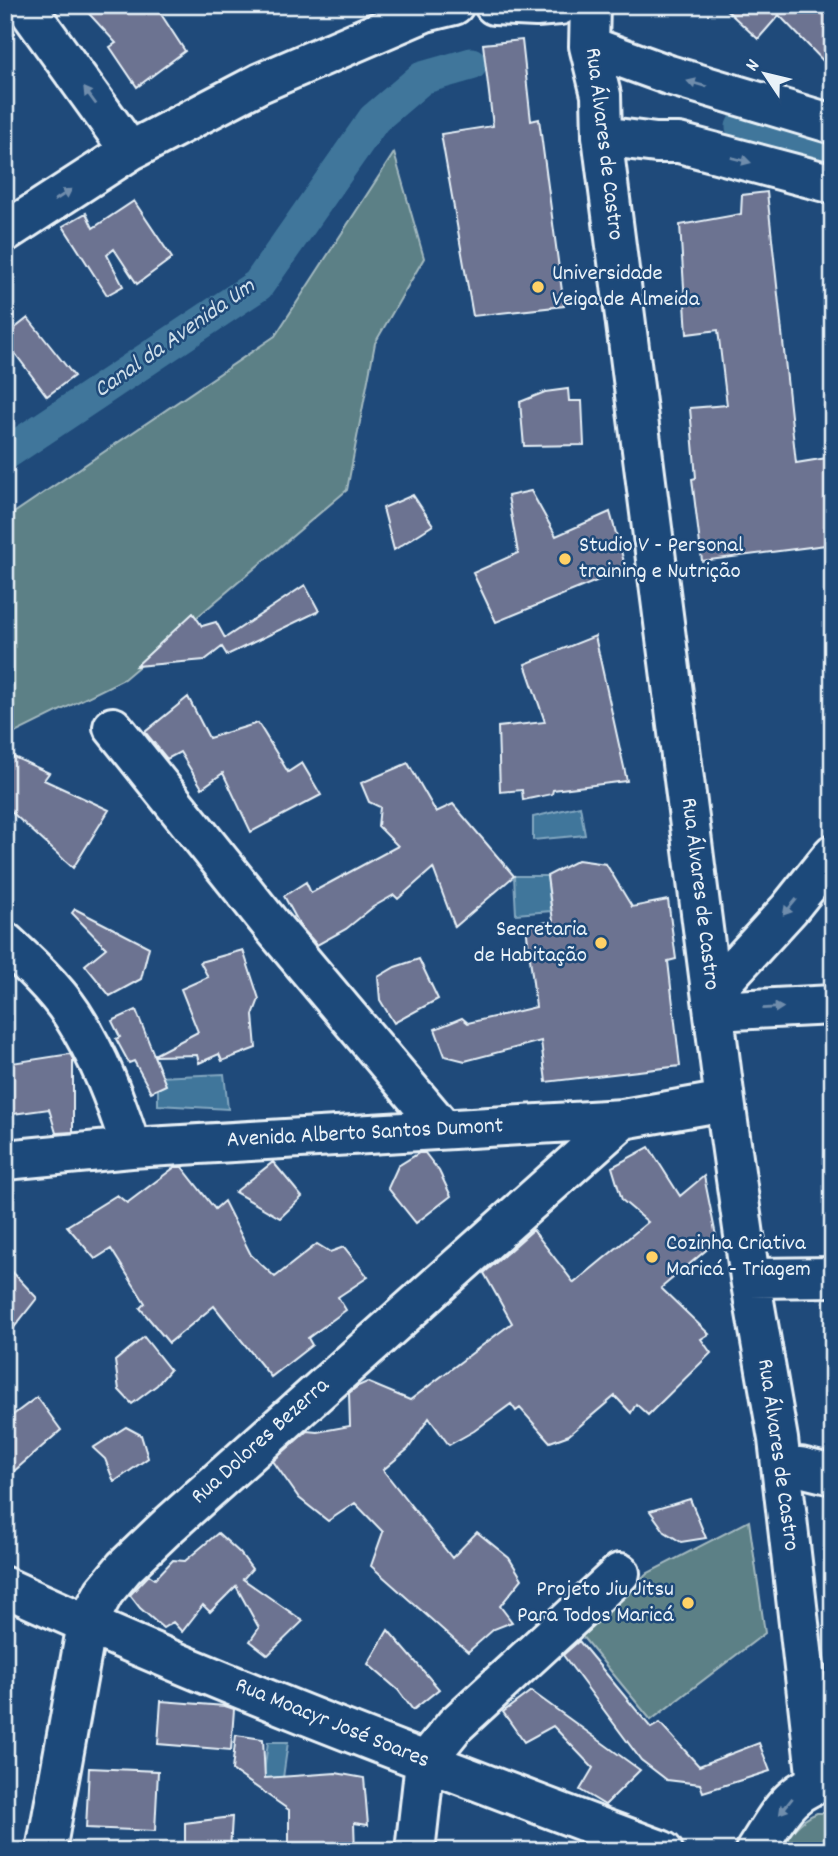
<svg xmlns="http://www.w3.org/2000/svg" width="838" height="1856" font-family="Dekko,sans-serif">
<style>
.green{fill:#5b8086;stroke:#a2b8bf;stroke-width:2}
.water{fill:#3f769b;stroke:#83a7c0;stroke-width:2}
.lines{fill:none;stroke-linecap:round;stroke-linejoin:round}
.canal{stroke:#3f769b;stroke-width:33}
.building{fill:#6c7391;stroke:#e8f1f8;stroke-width:2}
.minor-casing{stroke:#e8f1f8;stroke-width:44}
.minor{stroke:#1f4a7a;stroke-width:38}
.oneway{fill:#6f8dac}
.poi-dot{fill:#ffd166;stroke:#1f4a7a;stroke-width:2.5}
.labels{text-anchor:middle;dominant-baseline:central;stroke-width:5;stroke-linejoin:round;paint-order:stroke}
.street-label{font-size:23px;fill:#e8f1f8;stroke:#1f4a7a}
.poi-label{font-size:23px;fill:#e8f1f8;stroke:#1f4a7a;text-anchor:start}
.water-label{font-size:24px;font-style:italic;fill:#cfdfea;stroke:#1f4a7a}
</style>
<rect width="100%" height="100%" fill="#1f4a7a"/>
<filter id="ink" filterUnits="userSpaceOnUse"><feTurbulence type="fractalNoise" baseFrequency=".0143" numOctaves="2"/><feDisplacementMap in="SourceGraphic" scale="14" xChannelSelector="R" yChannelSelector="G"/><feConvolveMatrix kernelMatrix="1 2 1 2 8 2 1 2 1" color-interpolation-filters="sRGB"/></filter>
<g filter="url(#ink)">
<path class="green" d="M394 153 424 258 375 343 347 490 124 679 5 738V519L275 336Z
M749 1521 765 1633 651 1720 581 1635 648 1573Z
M817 1813H833V1851H780C790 1834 798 1821 817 1813Z"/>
<path class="water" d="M580 806 585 835 533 840V817Z
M514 876H547L551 911 516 914Z
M224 1074 228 1109 158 1105V1077Z
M268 1742H288L282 1785 263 1780Z"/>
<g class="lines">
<path class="canal" d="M742 127 833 153
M5 454 258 285 374 119 422 78 471 64"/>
</g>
<path class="building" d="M81 5H155L185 51 137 87 110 47 116 43Z
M721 5H833V71L779 15 758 39Z
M522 40 531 121 539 119 564 306 473 316 441 134 493 126 483 44Z
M767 192 796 463 833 457V544L702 561 692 479 696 478 690 408 727 405 718 330 687 334 680 225 741 214 742 195Z
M134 201 172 258 137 284 114 249 107 255 123 286 107 295 63 226 86 213 93 228Z
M28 318 74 376 47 396 5 340V336Z
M568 389 569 401H582L584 445 524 446 520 402 545 392Z
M531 491 556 536 610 512 626 569 496 622 473 573 518 553 508 496Z
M413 495 433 525 394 550 383 508Z
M305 585 319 611 227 655 222 647 205 660 136 666 193 613 202 626 216 622 225 638Z
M595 636 627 781 553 790 552 794 523 800 522 790 500 792 498 727 545 722 525 664Z
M188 697 209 738 258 723 288 772 302 763 321 795 251 832 223 773 202 788 180 752 167 759 145 732Z
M5 753 49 773 44 780 109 810 73 868 5 806Z
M408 763 436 812 453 804 514 876 455 927 433 868 398 899 394 895 373 907 346 929 317 945 301 927 284 896 306 882 311 893 398 846 378 826 380 807 369 802 361 783Z
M578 860 606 864 632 907 668 900 676 959 668 961 680 1066 546 1082 541 1041 465 1061 445 1056 435 1029 462 1018 468 1023 536 1007 526 926 553 921 547 876Z
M75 909 149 947 141 979 110 996 85 965 106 948 72 913Z
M243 950 259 999 253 1015 256 1048 222 1061 219 1054 199 1063 197 1055 154 1056 166 1085 151 1092 134 1061 129 1063 116 1039 120 1037 112 1021 136 1010 154 1055 198 1032 181 989 208 977 200 962Z
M419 959 438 999 394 1023 380 1000 378 977 395 967Z
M70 1054 73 1059V1132L56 1133 49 1109 5 1115V1064Z
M649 1147 680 1196 704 1176 717 1241 661 1288 709 1334 701 1339 711 1353 648 1415 636 1404 631 1413 615 1396 569 1435 550 1442 520 1408 516 1411 511 1404 474 1431 449 1445 429 1418 408 1449 383 1470 452 1558 477 1532 509 1558 522 1579 500 1606 512 1622 494 1629 468 1652 371 1566 383 1532 355 1503 328 1521 299 1498 273 1461 307 1431 317 1432 350 1426 349 1393 358 1386 367 1382 410 1400 512 1323 484 1273 533 1230 574 1283 648 1222 622 1200 612 1167Z
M419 1153H425L439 1171 451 1196 416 1223 388 1188 398 1166Z
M273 1162 302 1197 280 1218 235 1192Z
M175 1167H182L215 1209 224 1201 251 1255 275 1277 317 1244 330 1252 344 1247 368 1277 338 1297 346 1310 308 1338 312 1345 271 1377 214 1306 169 1343 140 1308 145 1303 111 1249 95 1259 67 1226 117 1195 127 1203Z
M5 1264 37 1298 5 1339Z
M144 1337 170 1370 157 1385 132 1404 119 1390 115 1361Z
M37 1397 61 1430 5 1479V1421Z
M126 1427 141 1435 148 1458 114 1482 105 1459 93 1448Z
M690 1499 706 1538 681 1542 665 1532 650 1511Z
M218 1533 240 1553 252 1569 243 1579 303 1621 268 1655 250 1641 259 1628 236 1586 210 1612 203 1605 182 1632 173 1622 163 1628 140 1608 130 1595 149 1575 155 1579 173 1560 185 1561Z
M388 1630 439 1689 413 1710 398 1690 368 1664Z
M579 1641 651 1728 660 1723 699 1766 759 1743 770 1771 703 1792 700 1784 667 1780 641 1760 563 1655Z
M531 1691 640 1770 605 1805 580 1790 593 1768 553 1726 524 1742 503 1712Z
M161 1701 225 1706 234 1709 231 1750 158 1744Z
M236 1735 263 1739 265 1778 336 1773 364 1778 368 1825 354 1823 355 1851H289V1810L232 1770Z
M89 1768 158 1771 155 1831 86 1828Z
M232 1817 230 1851H185V1823Z"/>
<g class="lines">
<defs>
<path id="minor" d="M25 5 130 151
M494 5 536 7 560 5
M590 5 589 46 601 95 602 136 725 1101 750 1278 778 1439 817 1782
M589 46 669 75 833 124
M602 136 656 143H679L833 184
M5 232 130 151 260 83 425 12 454 5
M113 727 272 926 443 1129
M5 942C29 964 54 987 72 1014 99 1056 116 1101 131 1148
M712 993 789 909 833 854
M714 1011 833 1005
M5 1160 131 1148 623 1119 725 1101
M750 1278 833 1277
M781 1467H800L833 1475
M5 1587C220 1686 442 1768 663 1851
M46 1851 87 1624 104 1592 124 1568 169 1525 623 1119
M415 1851 425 1762 455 1725 620 1573
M755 1851C776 1819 791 1784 833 1781"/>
</defs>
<use href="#minor" class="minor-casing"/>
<use href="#minor" class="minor"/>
</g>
<defs><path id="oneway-solid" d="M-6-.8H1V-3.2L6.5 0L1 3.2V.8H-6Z" transform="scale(1.75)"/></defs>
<g class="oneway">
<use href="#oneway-solid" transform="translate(697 84) rotate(-164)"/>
<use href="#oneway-solid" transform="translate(90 96) rotate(-126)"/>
<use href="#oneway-solid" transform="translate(741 160) rotate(15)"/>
<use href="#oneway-solid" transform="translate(63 195) rotate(-33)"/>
<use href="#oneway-solid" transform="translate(790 907) rotate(130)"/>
<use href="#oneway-solid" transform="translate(773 1008) rotate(-3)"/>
<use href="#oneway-solid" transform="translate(786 1806) rotate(129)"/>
</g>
</g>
<g class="poi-dot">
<circle cx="538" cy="287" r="7"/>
<circle cx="565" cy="559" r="7"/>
<circle cx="601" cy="943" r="7"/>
<circle cx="652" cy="1257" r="7"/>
<circle cx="688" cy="1603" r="7"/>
</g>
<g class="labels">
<g class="street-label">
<text transform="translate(603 144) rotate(83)">Rua Álvares de Castro</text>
<text transform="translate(699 894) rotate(83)">Rua Álvares de Castro</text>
<text transform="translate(365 1134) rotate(-3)">Avenida Alberto Santos Dumont</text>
<text transform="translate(261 1442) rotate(-42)">Rua Dolores Bezerra</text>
<text transform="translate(777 1455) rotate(82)">Rua Álvares de Castro</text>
<text transform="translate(332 1724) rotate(22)">Rua Moacyr José Soares</text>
</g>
<g class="poi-label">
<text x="552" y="274">Universidade<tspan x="552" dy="26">Veiga de Almeida</tspan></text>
<text x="579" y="546">Studio V - Personal<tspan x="579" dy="26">training e Nutrição</tspan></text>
<text x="587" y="930" text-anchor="end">Secretaria<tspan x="587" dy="26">de Habitação</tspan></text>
<text x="666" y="1244">Cozinha Criativa<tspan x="666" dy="26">Maricá - Triagem</tspan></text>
<text x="674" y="1590" text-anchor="end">Projeto Jiu Jitsu<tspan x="674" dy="26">Para Todos Maricá</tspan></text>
</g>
<g class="water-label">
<text transform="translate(175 339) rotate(-35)">Canal da Avenida Um</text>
</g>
</g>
<rect width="838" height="1856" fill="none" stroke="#1f4a7a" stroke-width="28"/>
<rect x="14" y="14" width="810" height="1828" fill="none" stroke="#e8f1f8" stroke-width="2.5" filter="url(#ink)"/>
<g transform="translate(765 74) rotate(305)" stroke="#1f4a7a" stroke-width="5" paint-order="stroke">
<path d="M0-5L12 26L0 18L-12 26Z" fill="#e8f1f8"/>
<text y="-10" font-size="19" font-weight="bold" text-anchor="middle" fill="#e8f1f8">N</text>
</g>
</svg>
